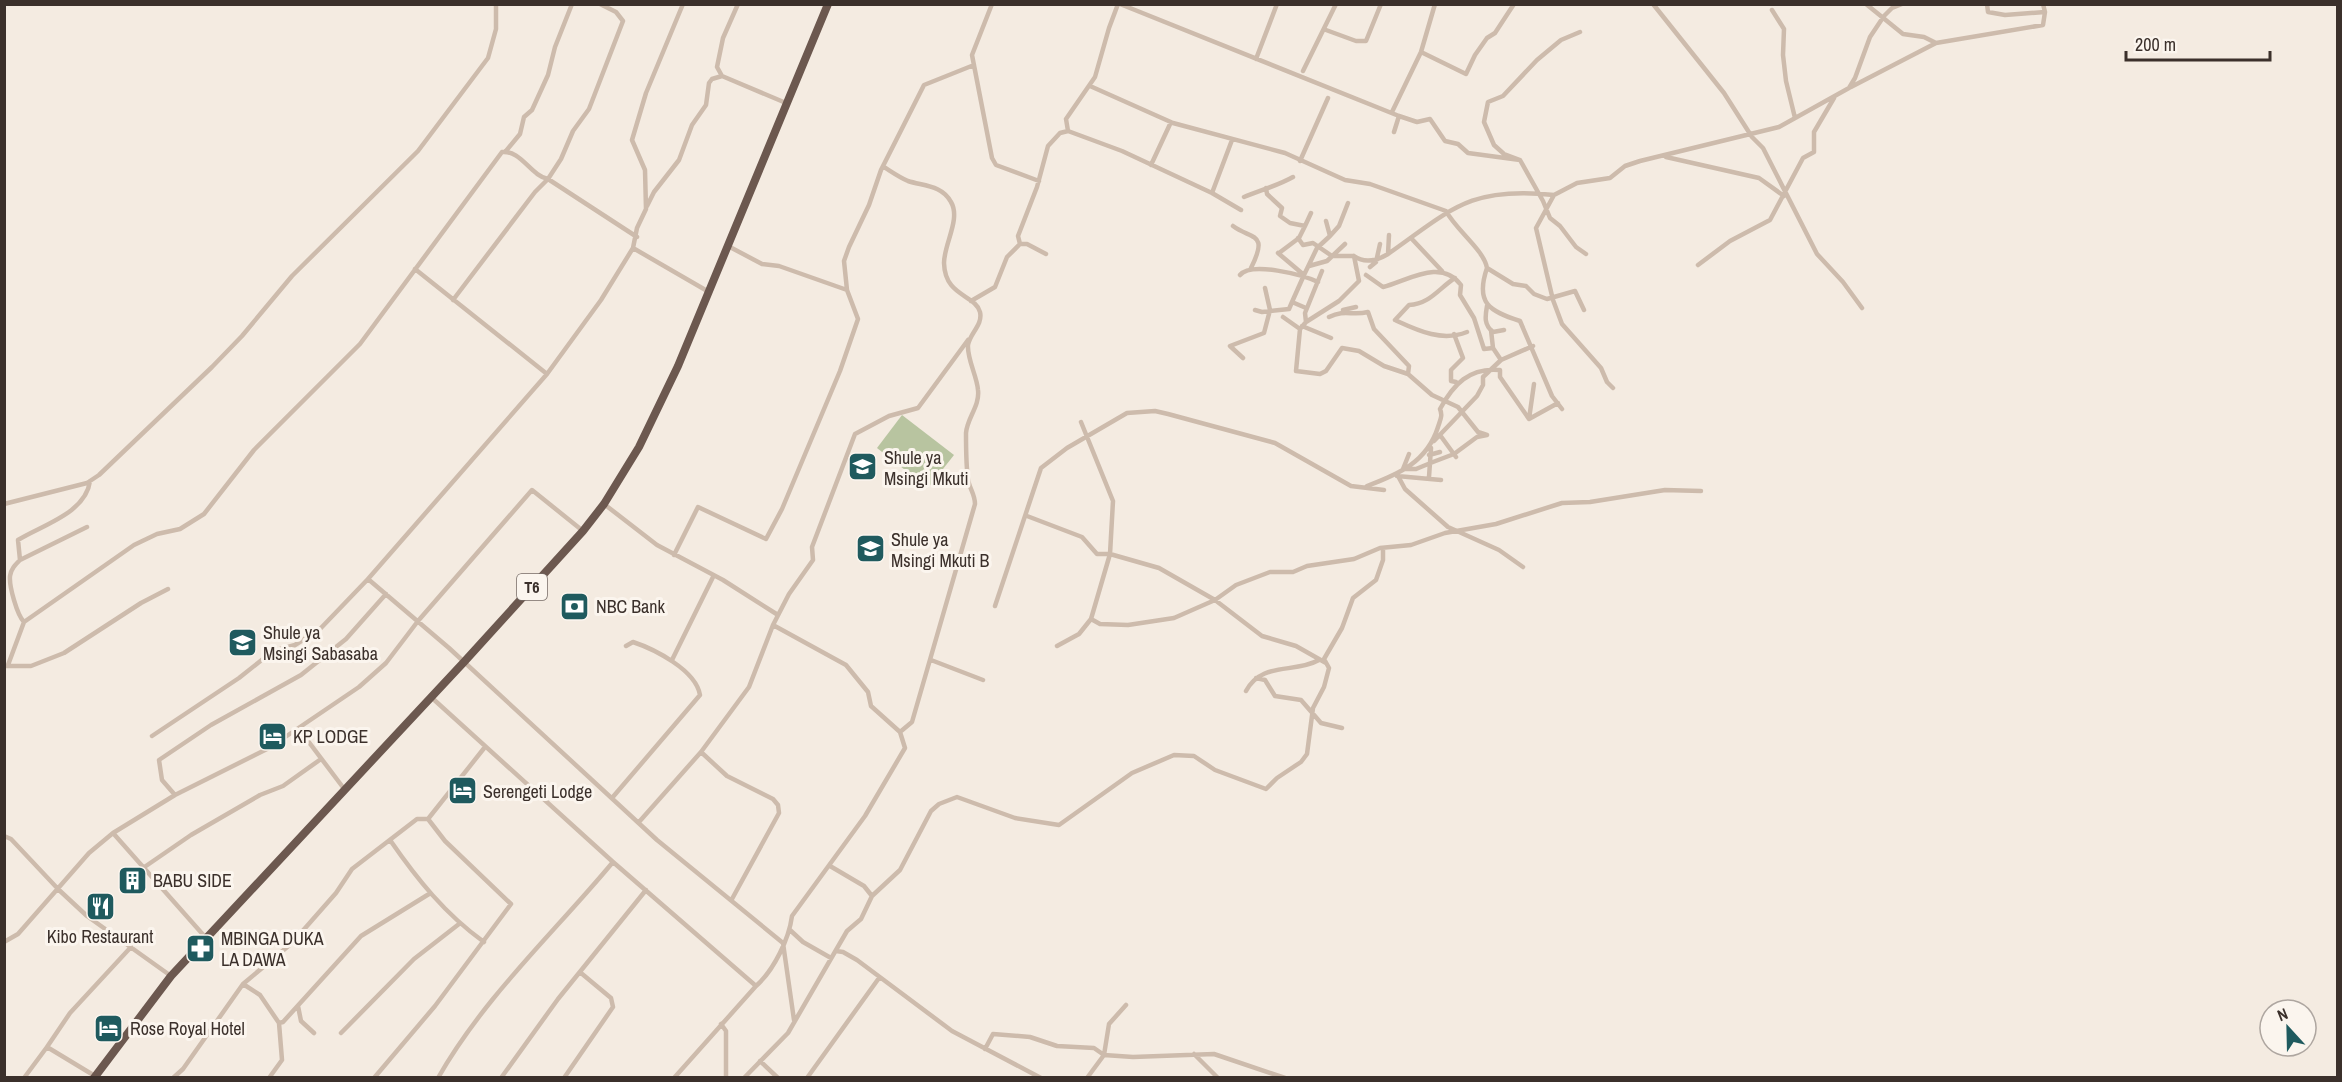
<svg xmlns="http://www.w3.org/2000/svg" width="2342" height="1082" font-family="'Archivo Narrow',sans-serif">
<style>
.pitch{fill:#b8c4a0}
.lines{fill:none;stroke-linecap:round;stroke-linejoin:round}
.minor{stroke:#cdbbac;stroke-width:4.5}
.trunk{stroke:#6c584f;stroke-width:8}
.labels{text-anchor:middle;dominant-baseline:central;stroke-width:6;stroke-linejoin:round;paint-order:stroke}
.shield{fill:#fbf5ee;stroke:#756b66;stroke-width:1.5}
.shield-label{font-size:16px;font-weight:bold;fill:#3b302b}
.poi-label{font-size:18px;fill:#3b302b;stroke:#fbf5ee;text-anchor:start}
</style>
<rect width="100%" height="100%" fill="#f4ebe1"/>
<path class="pitch" d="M902 415 954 455 928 488 877 448Z"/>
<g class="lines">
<path class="minor" d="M738 4 723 38 717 67 722 76 786 103
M992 4 972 55 992 158 996 165 1039 181
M1120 4 1399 116 1417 122 1430 119 1445 141 1458 144 1468 153 1520 160
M1653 4 1724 93 1752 137 1763 148 1817 254 1843 282 1862 308
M1866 4 1903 34 1924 37 1936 43
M1987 4 1988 12 2005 15 2045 12 2043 4
M1772 10 1784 29 1783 55 1786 81 1795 118
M1326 30 1356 41H1366L1381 4
M1580 32 1561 40 1537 60 1503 96 1488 102 1484 122 1494 145 1504 154 1520 160 1543 201 1550 218 1560 226 1576 247 1586 254
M1421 52 1466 74 1475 55 1487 38 1495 33 1514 4
M1256 59 1277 4
M1303 71 1336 4
M1090 86 1173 123 1285 153 1345 180 1370 184 1446 211C1456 230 1484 250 1487 268
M1851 87 1936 43 2043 25 2045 12
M1392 112 1421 52 1435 4
M1068 131 1066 119 1095 77 1109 28 1118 4
M1394 132 1399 116
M506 151 520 134 524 117 532 110 548 75 555 47 572 4
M1666 157 1759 178 1784 196
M1300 161 1328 98
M1151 165 1171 122
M1266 188 1267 194 1282 208 1280 216 1290 223 1305 226 1311 213
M1212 193 1232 140
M1244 197C1261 190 1277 186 1293 177
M647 206 654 192 679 160 692 125 706 105 709 83 712 79 722 76
M1233 226C1252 240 1269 232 1251 268
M1330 236 1339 226 1348 203
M1298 238 1303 245 1313 243 1332 256H1354L1359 281 1339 301 1306 322
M1411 238 1442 271
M1020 244 1018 236 1037 187 1048 146 1060 133 1068 131 1122 151 1212 193 1241 210
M633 248 709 292
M1278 253 1304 275 1317 248 1330 236 1326 221
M1279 253 1299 238 1305 226
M1388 254C1452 209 1470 186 1554 195
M1354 256C1365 264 1378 260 1388 254L1389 235
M1698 265 1730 241 1770 220 1803 158 1814 152V132L1834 98
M1309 266 1327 261 1345 244
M1370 267 1376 262 1380 244
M415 269 547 374
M1322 271 1305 313 1306 322 1300 329 1296 371 1320 374 1326 371 1342 348 1359 351 1384 366 1408 374 1432 395 1458 407 1478 432 1487 435
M1240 275C1251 261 1303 275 1318 282
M1304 275 1292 302 1306 308
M1366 275 1383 287C1409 280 1441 258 1461 285L1460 295 1474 318 1484 349 1493 348 1501 360 1533 346
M1455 278C1439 288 1430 304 1409 305L1395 320C1419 331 1442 342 1467 332
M847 290 844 261 849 247 869 205 881 170 924 85 974 65
M453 300 535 192 548 179 637 237
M971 301 995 287 1007 257 1020 244H1027L1046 254
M1487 306C1485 317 1484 325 1493 332L1504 330
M1255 310 1262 312 1289 309 1292 302
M1343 310 1356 307
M1283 317 1300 329
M1329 317C1345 309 1352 316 1368 312L1374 329 1409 366 1408 374
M1302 326 1331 338
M1491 330 1493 348
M1454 334 1463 358 1451 370V381L1456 382
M1243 358 1230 346 1264 333 1270 310 1265 288
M1613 388 1607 382 1601 368 1562 324 1553 300 1536 228 1554 195 1577 183 1610 178 1625 166 1640 161 1779 127 1849 88 1855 78 1870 37 1884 16 1892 8 1902 4
M1562 409 1552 396 1520 321C1489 311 1475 303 1487 268L1513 284 1526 286 1534 294 1547 299 1575 291 1584 310
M1529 419 1558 403
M1440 435 1456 457
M1434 441 1477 396 1483 385V377L1501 360
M1409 454 1403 469H1416L1433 462 1454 454 1477 437 1487 435
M1429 455 1440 452
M1397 476 1441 480
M1398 476 1405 489 1448 527 1499 550 1523 567
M1429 477 1431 448
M1367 486C1399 474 1427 462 1438 427 1440 420 1443 416 1440 409 1453 385 1469 367 1500 370V377L1529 419 1534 384
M4 504 87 483 99 475 212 367 242 336 292 276 418 151 488 58 496 29V4
M604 504 657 545 723 580 778 615
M1027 516 1082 537 1097 554H1110L1159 568 1215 600 1262 636 1296 646 1326 663
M674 555 698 507 766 539 782 509 840 371 858 319 847 290 779 266 762 264 728 246
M20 560 87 527
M368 579 449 648 657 840 783 943 794 1020
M995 606 1041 468 1067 448 1127 413 1155 411 1168 414 1275 443 1351 486 1384 490
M1091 619 1100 624 1128 625 1174 618 1215 600 1236 585 1270 572H1293L1307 566 1354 559 1380 548 1411 545 1445 533 1496 524 1562 503 1590 502 1665 490 1701 491
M24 622 134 545 157 534 180 529 204 514 254 450 360 344 502 152C521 150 531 176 548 179L561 159 573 131 589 109 623 21 616 12 600 4
M1057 646 1079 634 1091 619 1110 554 1113 501 1081 422
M672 660 713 577
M931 660 983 680
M8 665 24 622C17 615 9 586 10 576 11 569 15 565 20 560L18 540C42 525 86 513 90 481
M4 666H31L64 653 141 603 168 589
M1256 678 1265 680 1275 696 1301 700 1321 723 1342 728
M1246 691C1262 661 1294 674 1319 660
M431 697 613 862 756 986 674 1078
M299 729 345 790
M900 732 871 706 868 692 846 665 773 625 789 594 813 560 812 547 855 434 889 416 918 408 968 340
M152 736 239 678 273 651 295 645 320 629 368 579 547 374 601 300 633 248 637 228 646 209 645 170 632 140 646 93 683 4
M701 752 727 776 773 799 778 805 779 813 732 899
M175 795 162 780 159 760 211 725 301 675 346 639 386 594
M612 798 700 695C696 670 654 649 633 642L626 646
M639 822 701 752 749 687 773 625
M113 833 206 938
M4 836 11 839 59 890 87 916 171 976
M390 840C417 879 445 914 484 942
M830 866 864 886 872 896 900 870 931 811 939 804 957 797 1015 818 1059 825 1132 773 1174 755 1194 756 1215 770 1266 789 1277 778 1301 762 1307 754 1313 708 1324 687 1329 668 1324 659 1342 628 1353 598 1376 580 1383 560V548
M143 868 191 835 260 795 283 786 321 759
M790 930 803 942 831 958
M4 942 18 934 89 853 113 833 175 795 269 748 359 687 386 663 418 621 532 490 583 531
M836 951 843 952 857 960 952 1031 1041 1078
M243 984 260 995 279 1023 282 1060 269 1078
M756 986C774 970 789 939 792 916L865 816 905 748 900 732 912 722 975 504C975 494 969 488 968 479 966 465 966 447 966 433 967 418 980 406 978 390 977 376 967 359 968 345 970 333 983 325 980 312 975 294 945 297 944 263 944 244 961 219 951 202 942 185 923 186 908 181 899 177 892 172 884 167
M298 1006 301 1021 314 1033
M279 1023 283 1022 361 936 429 894
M721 1024 726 1031V1078
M341 1033 414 959 459 924
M47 1047 70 1013 131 947
M985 1049 993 1034 1030 1037 1057 1046 1094 1048 1104 1055 1133 1057 1214 1054 1285 1078
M1194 1054 1218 1078
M760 1061 778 1078
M24 1078 47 1047 95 1076
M173 1078 183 1069 243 984 292 943 336 893 352 869 417 819H428L485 747
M374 1078 435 1006 511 904 445 841 428 819
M438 1078C484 997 554 933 613 862
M501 1078 558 999 646 890
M564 1078 613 1007 611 998 581 973
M744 1078 788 1033 847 931 861 919 872 896
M807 1078 879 978
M1087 1078 1104 1055 1109 1024 1126 1005"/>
<path class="trunk" d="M94 1078 171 976 464 662 583 531 604 504 639 447 678 366 828 4"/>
</g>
<defs>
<symbol id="school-square" viewBox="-11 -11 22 22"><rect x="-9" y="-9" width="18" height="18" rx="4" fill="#1f5a5e" stroke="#fbf5ee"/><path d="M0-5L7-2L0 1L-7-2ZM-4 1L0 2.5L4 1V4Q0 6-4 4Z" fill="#fff"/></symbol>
<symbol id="bank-square" viewBox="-11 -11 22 22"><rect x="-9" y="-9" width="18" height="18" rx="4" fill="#1f5a5e" stroke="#fbf5ee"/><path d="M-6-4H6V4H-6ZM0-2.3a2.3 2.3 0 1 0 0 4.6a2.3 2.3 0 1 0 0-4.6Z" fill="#fff"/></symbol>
<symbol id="hotel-square" viewBox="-11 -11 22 22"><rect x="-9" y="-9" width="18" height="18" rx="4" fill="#1f5a5e" stroke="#fbf5ee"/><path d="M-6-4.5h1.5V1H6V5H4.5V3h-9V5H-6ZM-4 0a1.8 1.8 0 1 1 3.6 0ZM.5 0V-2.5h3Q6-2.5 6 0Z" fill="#fff"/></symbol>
<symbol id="building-square" viewBox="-11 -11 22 22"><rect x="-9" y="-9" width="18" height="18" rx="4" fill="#1f5a5e" stroke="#fbf5ee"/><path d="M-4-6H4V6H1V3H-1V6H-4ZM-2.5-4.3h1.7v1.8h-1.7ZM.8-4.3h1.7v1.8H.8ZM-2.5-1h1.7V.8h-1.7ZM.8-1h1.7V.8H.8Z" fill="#fff"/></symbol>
<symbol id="restaurant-square" viewBox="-11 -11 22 22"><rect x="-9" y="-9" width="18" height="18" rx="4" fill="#1f5a5e" stroke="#fbf5ee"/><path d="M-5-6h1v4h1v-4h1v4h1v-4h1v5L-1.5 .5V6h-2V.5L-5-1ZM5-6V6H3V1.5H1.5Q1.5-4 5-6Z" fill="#fff"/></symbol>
<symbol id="pharmacy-square" viewBox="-11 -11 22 22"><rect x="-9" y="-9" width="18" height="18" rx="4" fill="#1f5a5e" stroke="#fbf5ee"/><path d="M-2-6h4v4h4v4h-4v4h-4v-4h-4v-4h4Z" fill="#fff"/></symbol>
</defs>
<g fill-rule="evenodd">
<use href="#school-square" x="846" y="450" width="33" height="33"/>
<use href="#school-square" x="854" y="532" width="33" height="33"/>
<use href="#bank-square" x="558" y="590" width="33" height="33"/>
<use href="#school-square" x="226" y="626" width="33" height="33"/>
<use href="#hotel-square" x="256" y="720" width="33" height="33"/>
<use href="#hotel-square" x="446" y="774" width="33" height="33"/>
<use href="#building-square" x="116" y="864" width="33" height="33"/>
<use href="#restaurant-square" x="84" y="890" width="33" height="33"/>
<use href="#pharmacy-square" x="184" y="932" width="33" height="33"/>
<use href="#hotel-square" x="92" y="1012" width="33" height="33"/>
</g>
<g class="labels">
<rect class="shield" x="517" y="574" width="30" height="26" rx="4.5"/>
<g class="shield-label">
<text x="532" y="587">T6</text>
</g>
<g class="poi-label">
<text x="884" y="457">Shule ya<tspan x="884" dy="21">Msingi Mkuti</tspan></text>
<text x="891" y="539">Shule ya<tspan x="891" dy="21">Msingi Mkuti B</tspan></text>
<text x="596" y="606">NBC Bank</text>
<text x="263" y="632">Shule ya<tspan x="263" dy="21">Msingi Sabasaba</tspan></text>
<text x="293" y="736">KP LODGE</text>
<text x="483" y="791">Serengeti Lodge</text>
<text x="153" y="880">BABU SIDE</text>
<text x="100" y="936" text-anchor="middle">Kibo Restaurant</text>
<text x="221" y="938">MBINGA DUKA<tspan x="221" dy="21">LA DAWA</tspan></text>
<text x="130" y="1028">Rose Royal Hotel</text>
</g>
</g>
<rect width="2342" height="1082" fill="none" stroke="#3b302b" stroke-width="12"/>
<g transform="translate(2288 1028) rotate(338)"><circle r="28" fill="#fbf5ee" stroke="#aea6a0" stroke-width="1.5"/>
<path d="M0-4.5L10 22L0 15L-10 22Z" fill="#1f5a5e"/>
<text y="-9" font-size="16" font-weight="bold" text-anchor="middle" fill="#3b302b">N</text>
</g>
<path d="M2126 51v9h144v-9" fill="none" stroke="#3b302b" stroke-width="3"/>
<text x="2135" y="51" font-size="18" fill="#3b302b" stroke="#fbf5ee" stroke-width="4.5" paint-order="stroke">200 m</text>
</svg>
